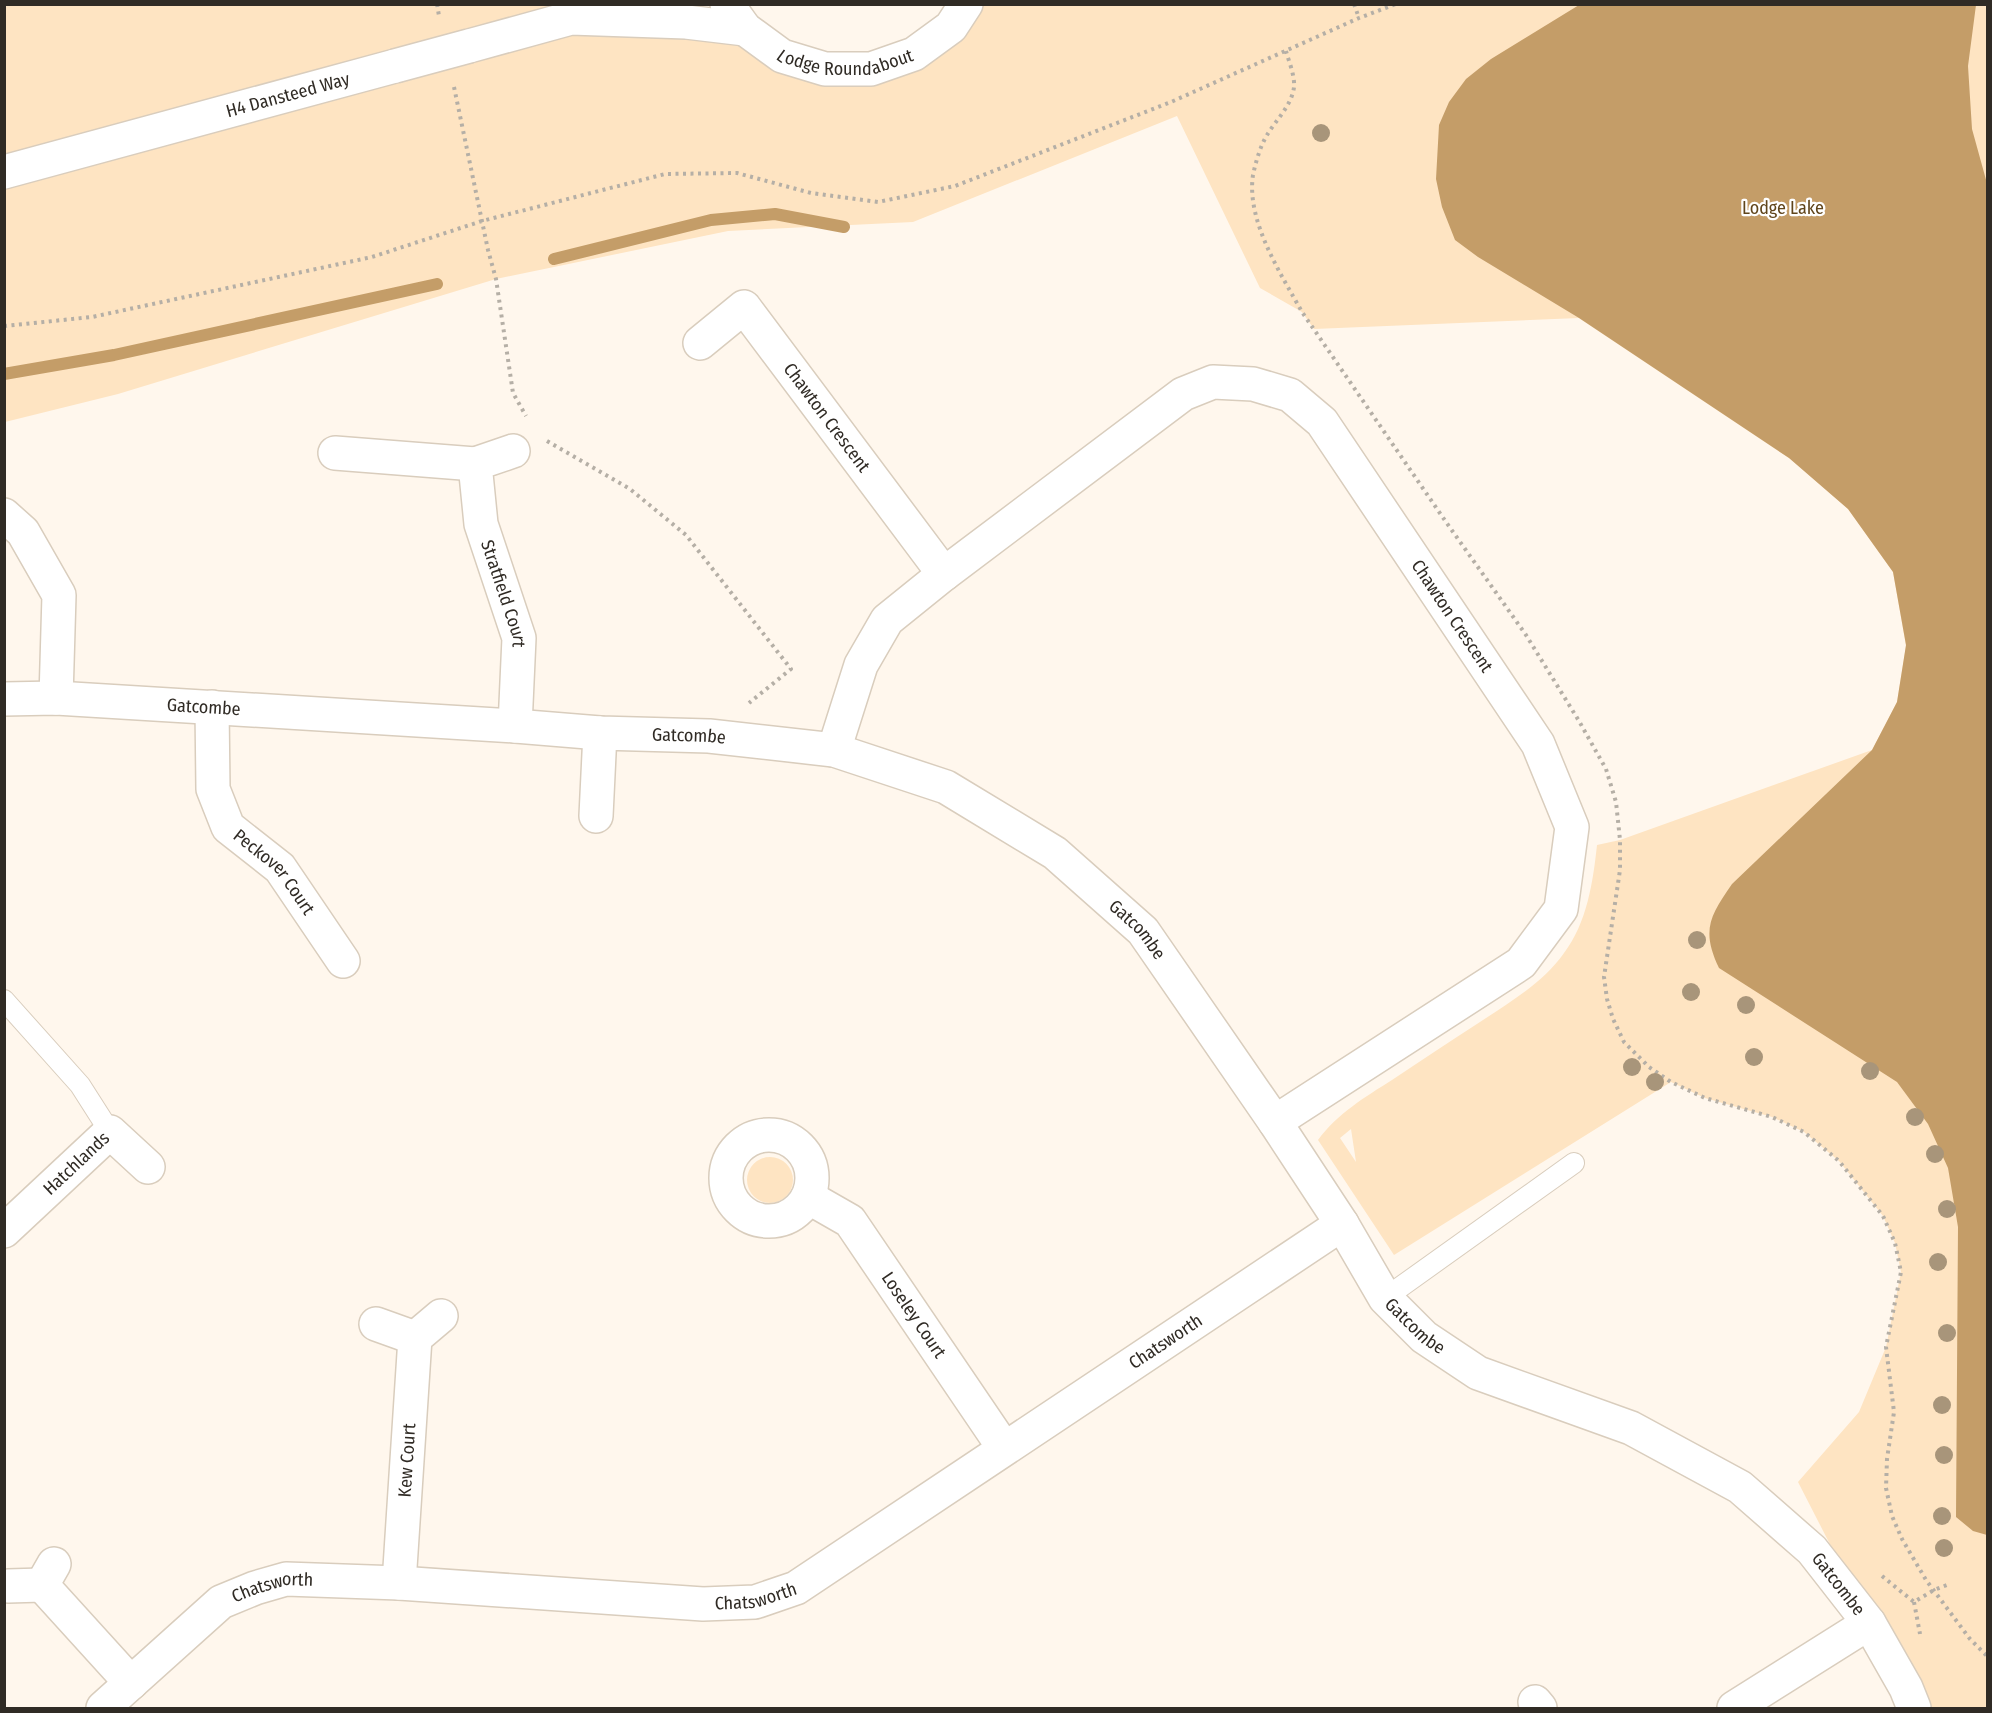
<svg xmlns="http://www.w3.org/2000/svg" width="1992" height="1713" font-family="'Fira Sans Condensed',sans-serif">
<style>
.green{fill:#fee4c2;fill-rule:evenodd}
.water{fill:#c49d68}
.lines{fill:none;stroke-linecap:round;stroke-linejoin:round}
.stream{stroke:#c49d68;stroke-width:12}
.service-casing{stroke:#d9cdbd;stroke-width:22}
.minor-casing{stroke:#d9cdbd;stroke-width:36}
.tertiary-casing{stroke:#d9cdbd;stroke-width:36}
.path{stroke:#b5afa6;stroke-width:4;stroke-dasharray:3 4.5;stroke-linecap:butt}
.service{stroke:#fff;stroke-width:20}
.minor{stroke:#fff;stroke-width:33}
.tertiary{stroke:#fff;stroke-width:33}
.tertiary-bridge-casing{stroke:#d9cdbd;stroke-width:36;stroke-linecap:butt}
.tertiary-bridge{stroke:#fff;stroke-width:33}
.tree{fill:#a8957a}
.labels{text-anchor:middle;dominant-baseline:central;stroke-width:4.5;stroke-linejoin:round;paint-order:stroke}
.street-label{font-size:18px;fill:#302b25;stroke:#fff}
.park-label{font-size:18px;fill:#60451b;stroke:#fff}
</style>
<rect width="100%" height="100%" fill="#fff7ed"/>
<path class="green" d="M4 5H591L686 22 776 53 879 67 966 5H1987V1708H1914L1798 1482 1859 1412 1886 1347 1901 1272 1895 1243 1883 1216 1839 1161 1804 1132 1772 1117 1705 1098 1671 1082 1394 1255 1318 1140C1337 1114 1365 1097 1392 1080 1421 1061 1450 1041 1480 1022 1510 1002 1543 983 1564 953 1587 923 1593 882 1597 845L1620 840 1872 750 1897 702 1906 646 1893 572 1848 509 1789 458 1579 318 1314 329 1302 312 1260 288 1177 116 913 222 728 231 496 279 118 394 5 422ZM1351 1129 1356 1162 1340 1138Z
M747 1180a23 23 0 1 1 46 0a23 23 0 1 1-46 0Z"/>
<path class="water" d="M1579 5H1976L1968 66 1972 129 1988 187 1987 1535 1973 1531 1956 1517 1958 1227 1948 1168 1928 1124 1897 1082 1719 968C1701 930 1710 916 1732 884L1872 750 1897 702 1906 645 1893 572 1848 509 1789 458 1579 318 1478 257 1455 240 1442 207 1436 179 1439 125 1449 102 1466 79 1491 59Z"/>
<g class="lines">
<path class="stream" d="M554 259 711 220 775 214 844 227
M4 374 114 355 437 284"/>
<defs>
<path id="service" d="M4 1000 80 1085 110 1132
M1385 1298 1574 1163"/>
<g id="minor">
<path id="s1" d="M700 343 744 307 944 574"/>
<path id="s2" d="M513 451 475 464 481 524 519 638 515 726"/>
<path d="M335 453 475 464"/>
<path d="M4 515 23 532 59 595 56 698"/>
<path id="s3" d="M4 699 56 698 515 726 600 733 709 736 834 750 946 787 1055 853 1143 931 1275 1122 1342 1224 1385 1298 1424 1337 1478 1373 1631 1428 1740 1487 1812 1550 1869 1623 1906 1688 1914 1708"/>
<path id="s4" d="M212 707 213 789 228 827 280 868 343 961"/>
<path id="s5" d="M834 750 861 665 887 620 944 574 1183 394 1213 382 1253 384 1290 395 1322 422 1538 744 1572 827 1561 909 1521 963 1275 1122"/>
<path d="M596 816 600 733"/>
<circle cx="769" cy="1178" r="43"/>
<path id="s6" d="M808 1197 850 1221 1004 1448"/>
<path id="s7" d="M4 1231 110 1132 148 1167"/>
<path d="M376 1324 415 1338"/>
<path d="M54 1564 42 1585 131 1683"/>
<path id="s8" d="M399 1583 415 1338 441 1316"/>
<path d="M8 1586 42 1585"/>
<path d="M1535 1702 1540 1708"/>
<path id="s9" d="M103 1708 221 1602 255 1588 286 1579 399 1583 703 1604 755 1602 796 1588 1342 1224"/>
<path d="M1734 1708 1869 1623"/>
</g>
<g id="tertiary">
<path id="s10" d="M727 4 745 29 782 56 825 69H871L914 54 951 27 966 4"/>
<path d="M469 46 571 18 686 22 745 29"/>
<path id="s11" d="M4 172 395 66"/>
</g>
</defs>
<use href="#service" class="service-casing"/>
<use href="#minor" class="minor-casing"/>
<use href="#tertiary" class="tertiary-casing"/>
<path class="path" d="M437 4 439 16
M1354 4 1359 18
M1286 51C1289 62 1295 76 1294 87 1292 105 1276 120 1267 135 1260 147 1256 161 1253 175 1246 221 1281 274 1302 312L1446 522 1526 635 1579 721 1606 769 1616 802 1620 840V870L1604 977 1607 999 1613 1019 1624 1042 1649 1067 1671 1082 1705 1098 1772 1117 1804 1132 1839 1161 1883 1216 1895 1243 1901 1272 1886 1347 1894 1412 1887 1459 1886 1488 1892 1516 1902 1539 1926 1580 1970 1639 1988 1657
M454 87 488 250 496 279 513 393 526 416
M4 326 92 317 372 257 482 221 665 174 737 173 811 193 878 202 955 186 1171 102 1359 18 1396 4
M547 441 630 489 686 535 791 669 749 703
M1882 1576 1914 1602 1934 1590 1947 1585
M1914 1602 1920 1634"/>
<use href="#service" class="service"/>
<use href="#minor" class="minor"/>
<use href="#tertiary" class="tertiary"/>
<defs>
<path id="tertiary-bridge" d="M395 66 469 46"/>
</defs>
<use href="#tertiary-bridge" class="tertiary-bridge-casing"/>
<use href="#tertiary-bridge" class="tertiary-bridge"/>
</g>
<g class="tree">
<circle cx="1321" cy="133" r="9"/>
<circle cx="1697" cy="940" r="9"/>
<circle cx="1691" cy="992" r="9"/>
<circle cx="1746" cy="1005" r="9"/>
<circle cx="1754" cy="1057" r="9"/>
<circle cx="1632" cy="1067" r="9"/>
<circle cx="1870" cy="1071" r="9"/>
<circle cx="1655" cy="1082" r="9"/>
<circle cx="1915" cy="1117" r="9"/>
<circle cx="1935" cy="1154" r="9"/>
<circle cx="1947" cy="1209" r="9"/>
<circle cx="1938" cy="1262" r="9"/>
<circle cx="1947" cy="1333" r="9"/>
<circle cx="1942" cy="1405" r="9"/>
<circle cx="1944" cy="1455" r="9"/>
<circle cx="1942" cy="1516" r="9"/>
<circle cx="1944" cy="1548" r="9"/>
</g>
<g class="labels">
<g class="street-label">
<text stroke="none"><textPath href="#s10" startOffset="142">Lodge Roundabout</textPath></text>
<text stroke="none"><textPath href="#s11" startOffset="294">H4 Dansteed Way</textPath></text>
<text stroke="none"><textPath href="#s1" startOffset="195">Chawton Crescent</textPath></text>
<text stroke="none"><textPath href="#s2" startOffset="174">Stratfield Court</textPath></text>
<text stroke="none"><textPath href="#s5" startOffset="900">Chawton Crescent</textPath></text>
<text stroke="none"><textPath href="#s3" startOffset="200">Gatcombe</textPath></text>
<text stroke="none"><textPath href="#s3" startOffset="686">Gatcombe</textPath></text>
<text stroke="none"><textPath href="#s4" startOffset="188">Peckover Court</textPath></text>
<text stroke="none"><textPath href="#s3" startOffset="1190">Gatcombe</textPath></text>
<text stroke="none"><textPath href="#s7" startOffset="99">Hatchlands</textPath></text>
<text stroke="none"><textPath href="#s6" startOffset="162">Loseley Court</textPath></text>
<text stroke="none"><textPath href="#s3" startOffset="1676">Gatcombe</textPath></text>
<text stroke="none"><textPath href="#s9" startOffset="1185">Chatsworth</textPath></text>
<text stroke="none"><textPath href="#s8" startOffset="123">Kew Court</textPath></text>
<text stroke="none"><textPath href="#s3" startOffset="2180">Gatcombe</textPath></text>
<text stroke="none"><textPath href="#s9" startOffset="213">Chatsworth</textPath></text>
<text stroke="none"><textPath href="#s9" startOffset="699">Chatsworth</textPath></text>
</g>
<g class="park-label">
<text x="1783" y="208">Lodge Lake</text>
</g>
</g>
<rect width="1992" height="1713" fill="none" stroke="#302b25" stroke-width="12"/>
</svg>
